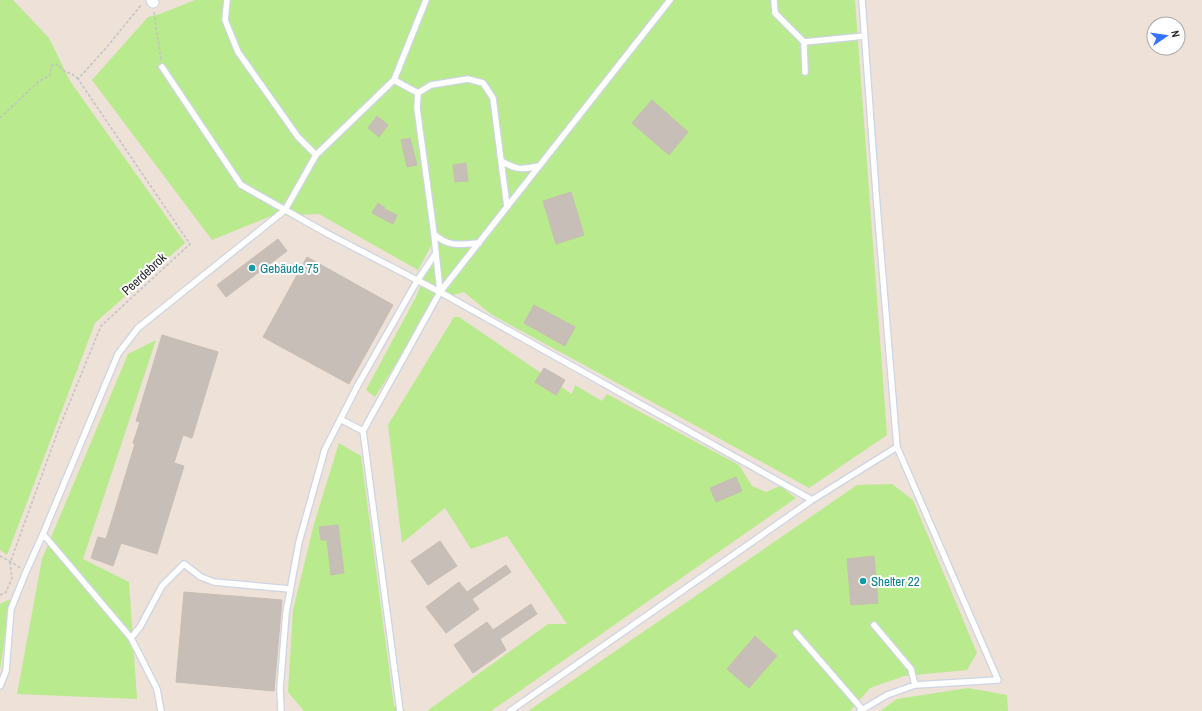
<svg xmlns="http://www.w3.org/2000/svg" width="1202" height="711" font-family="'Archivo Narrow',sans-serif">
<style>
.green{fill:#b9ea8d}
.building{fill:#c7beb8;stroke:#c8bdb2}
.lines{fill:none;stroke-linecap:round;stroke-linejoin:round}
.lane-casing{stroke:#cdd4e3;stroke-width:8}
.street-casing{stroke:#cdd4e3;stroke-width:13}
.path{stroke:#c3c3c3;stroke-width:1.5;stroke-dasharray:3 2;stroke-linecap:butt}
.lane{stroke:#fff;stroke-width:5.5}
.street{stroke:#fff;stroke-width:11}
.culture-dot{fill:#0f9aa8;stroke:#fff;stroke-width:1.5}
.labels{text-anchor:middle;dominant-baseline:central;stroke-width:4;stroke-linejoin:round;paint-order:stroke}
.culture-label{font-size:13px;fill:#0d838f;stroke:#fff;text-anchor:start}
.street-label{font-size:13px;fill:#282828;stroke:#fff}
</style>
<rect width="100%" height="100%" fill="#ede1d8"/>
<path class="green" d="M0 0H13L49 38 70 81 185 243 95 323 7 555 0 550Z
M195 0H855L887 435 809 488 713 435 492 315 464 292 436 300 375 397 366 390 417 295 441 233 431 246 418 270 319 214 271 216 212 240 92 80 148 17 160 14Z
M454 317H459L572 394 575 385 602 401 607 394 739 465 752 486 766 492 780 486 796 498 491 711H427L548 624H567L507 536 471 549 445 508 402 543 388 425Z
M156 340 83 559 129 582 137 699 17 694 42 559 128 354Z
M339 443 361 456 394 706 406 711H304L288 692 293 610 314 524Z
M892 484 913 500 977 653 967 670 904 676 870 688 850 711H528L857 485Z
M10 599 0 670V604Z
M968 688 1007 695 1008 711H880L897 699Z"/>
<path class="building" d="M652 100 688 132 669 155 632 123Z
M377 116 388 125 379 137 368 128Z
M410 138 417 165 407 167 401 140Z
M466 163 468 181 455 182 453 165Z
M571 192 584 235 556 244 543 201Z
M378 203 385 208 384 209 397 215 393 224 372 213Z
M278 239 287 251 226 297 217 285Z
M307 257 393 305 349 384 263 337Z
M534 305 575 327 565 346 524 323Z
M162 335 218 352 192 438 183 435 174 463 184 466 157 554 121 543 113 566 91 558 98 537 106 539 135 444 133 443 140 422 136 421Z
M544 368 565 380 556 395 535 382Z
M736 477 742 491 716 502 710 488Z
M338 525 344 573 331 575 327 540H321L319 527Z
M440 541 457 566 428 585 411 561Z
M874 556 878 603 851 605 847 559Z
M506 565 511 572 472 599 479 609 446 633 426 607 459 582 467 592Z
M184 592 282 600 274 691 176 682Z
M531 604 537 614 500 639 506 650 473 673 454 645 487 622 493 630Z
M755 636 777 656 749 688 727 669Z"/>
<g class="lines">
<defs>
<path id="lane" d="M227 0 225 20 238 52 298 137 316 155
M774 0 775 13 804 42 865 36
M804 42 805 72
M162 67 241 185 328 234 440 292 812 500
M394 80 418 93
M501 161 507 207
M434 234 440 292
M479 243C460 244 449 248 434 234L417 108 418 93 431 85 468 79 483 83 493 98 501 161C517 170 521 170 539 166
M340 419 363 431
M43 534 131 638 157 689 161 711
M874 625 911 669 915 685
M796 633 862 709
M131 638 140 627 162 586 184 564 201 577 214 582 290 589
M0 686 6 671 11 609 25 574 43 534 118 354 138 328 285 210 316 155 394 80 426 0
M281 711 280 689 286 613 299 542 325 449 359 383 417 281 436 253
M400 711 363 431 440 292 670 0
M510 711 812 500 897 447
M860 711 887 695 915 685 998 680 897 447 877 206 862 0"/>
<path id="street" d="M152 0 153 2"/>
</defs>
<use href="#lane" class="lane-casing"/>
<use href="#street" class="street-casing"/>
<path class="path" d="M154 12 161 60
M0 118 38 82 50 75 51 66 55 64C60 65 59 67 63 70 67 74 72 72 78 79
M0 556C5 559 17 565 20 568
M0 595 6 592 12 578 10 563 58 431 101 326 190 244 78 79 106 48 142 4"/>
<use href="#lane" class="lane"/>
<use href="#street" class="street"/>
</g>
<g class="culture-dot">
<circle cx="252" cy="268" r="4"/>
<circle cx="863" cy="581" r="4"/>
</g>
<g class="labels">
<g class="culture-label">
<text x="260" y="268">Gebäude 75</text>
<text x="871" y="581">Shelter 22</text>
</g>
<g class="street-label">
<text transform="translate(144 274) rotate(-43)">Peerdebrok</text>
</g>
</g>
<g transform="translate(1166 36) rotate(77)"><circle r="19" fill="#ffffff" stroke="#a9a9a9"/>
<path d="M0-3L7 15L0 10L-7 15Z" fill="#3273ff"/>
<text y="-6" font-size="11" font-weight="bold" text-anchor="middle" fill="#282828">N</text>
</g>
</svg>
